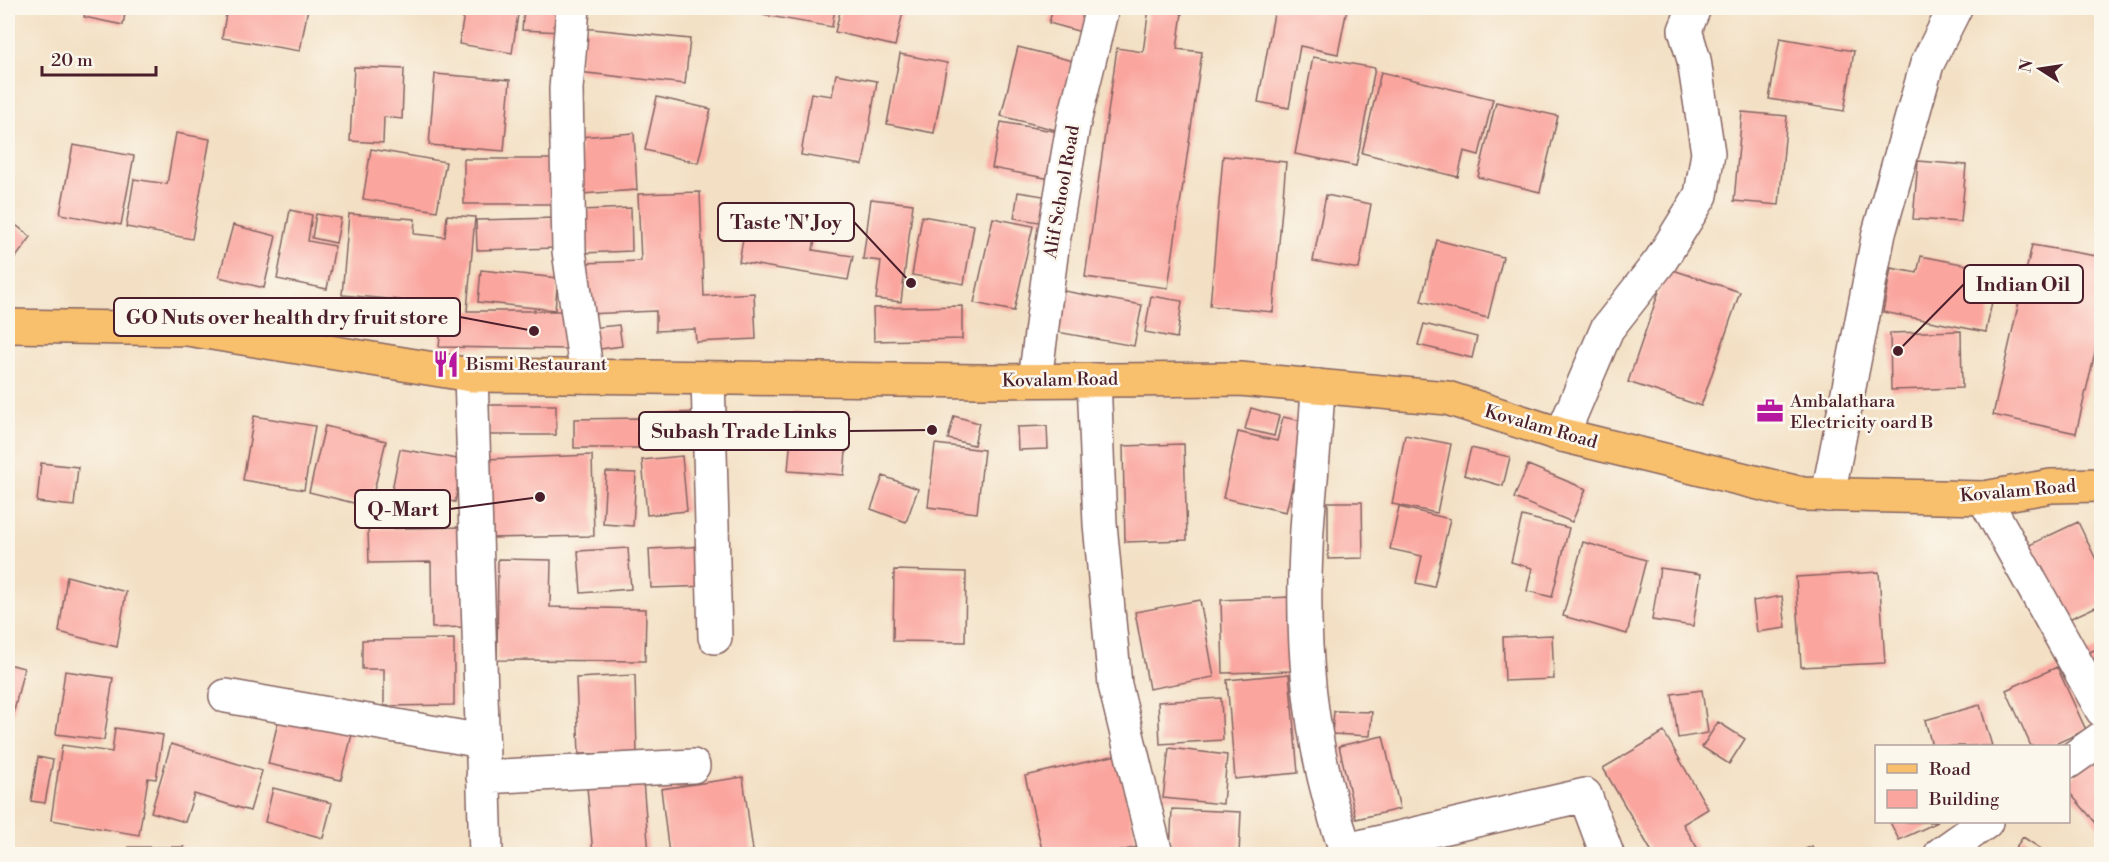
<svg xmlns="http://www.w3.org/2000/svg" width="2109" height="862" font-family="'Libre Bodoni',serif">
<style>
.building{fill:#faa69f}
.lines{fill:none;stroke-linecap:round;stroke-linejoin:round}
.minor-casing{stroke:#856361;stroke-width:36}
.major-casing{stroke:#856361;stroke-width:36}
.minor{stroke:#fff;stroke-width:33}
.major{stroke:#f8bf6c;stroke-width:33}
.labels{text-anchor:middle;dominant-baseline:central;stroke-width:5;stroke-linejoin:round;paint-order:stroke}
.street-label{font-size:18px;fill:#4a1f2b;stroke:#fbf7ec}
.poi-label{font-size:18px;fill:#4a1f2b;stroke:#fbf7ec;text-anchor:start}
.leader{fill:none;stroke:#4a1f2b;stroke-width:2}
.callout-dot{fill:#4a1f2b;stroke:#fbf7ec;stroke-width:2}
.callout{fill:#fbf7ec;stroke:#4a1f2b;stroke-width:2}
.callout-label{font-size:20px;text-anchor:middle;font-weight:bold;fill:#4a1f2b}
</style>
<rect width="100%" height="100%" fill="#fbf7ec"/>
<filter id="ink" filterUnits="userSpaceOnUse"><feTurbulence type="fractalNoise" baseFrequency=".0167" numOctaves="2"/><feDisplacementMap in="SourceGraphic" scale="12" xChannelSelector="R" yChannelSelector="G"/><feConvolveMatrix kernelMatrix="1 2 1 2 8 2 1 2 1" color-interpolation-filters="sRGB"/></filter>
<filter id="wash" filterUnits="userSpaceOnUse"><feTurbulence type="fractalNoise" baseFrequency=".008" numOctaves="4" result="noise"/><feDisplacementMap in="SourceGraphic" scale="24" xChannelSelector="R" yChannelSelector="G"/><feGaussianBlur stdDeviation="1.35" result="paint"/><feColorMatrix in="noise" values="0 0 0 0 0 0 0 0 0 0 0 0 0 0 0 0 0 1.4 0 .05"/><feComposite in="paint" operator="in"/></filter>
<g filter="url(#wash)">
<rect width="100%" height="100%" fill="#f3e0c4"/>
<g id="blocks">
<path class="building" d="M86 8H126L123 25 84 17Z
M227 8H308L300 51 222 38Z
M465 8H519L512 53 459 44Z
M524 8H564L562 32 522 30Z
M764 8H835L832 27 763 15Z
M841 8H904L895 46 835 32Z
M1053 8H1092L1085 33 1049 23Z
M1149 8 1182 13 1177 49 1202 52 1168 288 1085 277 1117 48 1143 52Z
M1275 8 1347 9 1338 54 1300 46 1289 108 1258 102Z
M583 28 690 39 685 84 578 72Z
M1780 38 1854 51 1844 111 1769 99Z
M1018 47 1073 61 1056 130 1001 116Z
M900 54 947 63 934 133 887 124Z
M1313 57 1375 68 1356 166 1295 154Z
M354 67 404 69 402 119 384 117 383 143 350 141Z
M1381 72 1493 99 1479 155 1464 151 1458 177 1362 153Z
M435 74 510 80 504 151 429 145Z
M836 74 877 81 863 165 801 155 811 93 832 96Z
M657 97 711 109 698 163 645 150Z
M1496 102 1558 116 1540 192 1478 177Z
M1742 112 1787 116 1779 205 1734 201Z
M1001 122 1059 132 1051 179 992 168Z
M176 133 210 139 192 239 126 227 134 179 167 184Z
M634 133 637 190 582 194 579 137Z
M73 145 134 156 121 225 60 214Z
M371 149 446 162 437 211 363 199Z
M1223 156 1286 162 1273 312 1210 306Z
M464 159H552V204H464Z
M1918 161 1966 165 1961 222 1913 219Z
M700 192 704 296 754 293 756 339 696 342 695 329 656 331V311L586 314 583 263 641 261 638 194Z
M1018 192 1050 197 1045 223 1014 218Z
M1326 195 1371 204 1359 269 1313 261Z
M871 199 913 204 901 302 876 299 881 261 863 259Z
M631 208 632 251 582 253 580 210Z
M290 210 312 215 308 241 335 246 327 289 277 279Z
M748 210 818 222 813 250 853 256 848 280 739 262Z
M316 214 341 218 336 243 312 238Z
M349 214 415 219 414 234 445 237 447 215 475 217 467 311H566L570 349 439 347 443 308 400 305V300L342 295Z
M922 216 974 225 964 284 912 275Z
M556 218 557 248 477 250 476 220Z
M993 218 1033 226 1014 311 974 303Z
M8 219 31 237 8 268Z
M233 225 276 236 264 288 219 277Z
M1437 240 1503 257 1488 318 1421 301Z
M2032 245 2102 257V323L2076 433 1993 415Z
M1921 256 1998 271 1986 332 1883 312 1891 268 1917 273Z
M1667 268 1740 292 1701 406 1628 382Z
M481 270 558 278 555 310 478 302Z
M1064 291 1142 305 1134 346 1057 332Z
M1151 296 1182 301 1177 338 1145 332Z
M962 306V339L874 341 873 308Z
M1424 324 1477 337 1472 358 1418 345Z
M619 325 622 346 593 350 590 328Z
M1961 331 1962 388 1891 390 1890 333Z
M489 405H556V435H489Z
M1251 408 1279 416 1274 436 1245 429Z
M701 412 703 443 644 445V414Z
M793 412 849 417 844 475 788 471Z
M254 416 315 426 304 490 243 480Z
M954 416 979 423 974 445 948 439Z
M1283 417 1307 422 1286 512 1223 498 1238 432 1277 441Z
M641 418V448H574V419Z
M325 426 386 441 370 507 309 492Z
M1047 426 1048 449 1018 450 1017 427Z
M1405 435 1451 444 1437 513 1392 504Z
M935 444 984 450 977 513 928 507Z
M1184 444 1187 540 1125 542 1123 446Z
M1471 448 1510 457 1503 486 1464 475Z
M400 449 463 460 455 502 392 490Z
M592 455 594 536 488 538 485 459Z
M682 456 687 511 647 515 642 460Z
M41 463 78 467 74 506 37 502Z
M1528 465 1586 489 1572 522 1514 498Z
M606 472 636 473 633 526 603 524Z
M883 476 918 489 906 522 871 509Z
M1328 502H1362L1363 558 1328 559Z
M1399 507 1450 519 1434 587 1416 583 1422 556 1390 549Z
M1522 516 1569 528 1552 597 1527 591 1532 568 1511 562Z
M2078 522 2102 572V604L2056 625 2021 549Z
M464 527 466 627 432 628 431 562 369 563 368 529Z
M1583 542 1646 560 1627 634 1563 616Z
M708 546 710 586 651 588 649 549Z
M628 548 631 589 581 593 578 551Z
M498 559 551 560 550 607 646 609 645 661 497 660Z
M1660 568 1701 574 1693 626 1652 620Z
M894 570 966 572 965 642 893 641Z
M1879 572 1885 663 1801 667 1796 577Z
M67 576 126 592 117 647 59 632Z
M1782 596 1786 628 1757 632 1753 601Z
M1290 597 1293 671 1223 673 1221 600Z
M1200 600 1214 677 1149 689 1135 612Z
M1552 635 1554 679 1505 681 1503 637Z
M454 639V705L384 706V669H362V640Z
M2101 647V699L2083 655Z
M8 664 24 668 11 724 8 723Z
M2057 667 2086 730 2051 746H2031L2006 690Z
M65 671 113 678 104 740 56 734Z
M1289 674 1298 773 1235 779 1227 680Z
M635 675 637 753 579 754 576 678Z
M1702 690 1708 733 1678 738 1672 694Z
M1221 698 1223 740 1160 744 1158 702Z
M1980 705 1992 746H1932L1925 720Z
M1334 711 1372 712 1370 736 1332 734Z
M280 713 353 730 341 780 268 764Z
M1718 722 1745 739 1729 764 1702 747Z
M115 728 163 735 156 779 148 778 139 835 51 820 62 745 112 752Z
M1664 732 1708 809 1683 824 1701 854H1653L1603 768Z
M1383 736 1400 809 1356 819 1339 746Z
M171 744 262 771 250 811 194 794 185 822 151 812Z
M1169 748 1227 755 1223 804 1163 798Z
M2102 751V830L2068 791V780Z
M1117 755 1138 847 1107 854H1043L1025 776Z
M38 757 53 760 45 803 31 801Z
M743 777 753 851 730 854H669L661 789Z
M643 781 649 854H593L587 787Z
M273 788 332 803 323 838 265 822Z
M1172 809 1241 812 1239 854H1170Z
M1890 822H1938L1899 840Z
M2023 837 2049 854H2011Z
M1812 846 1816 854H1795Z
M129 847H184V854H129Z"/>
</g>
</g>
<g filter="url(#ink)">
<use href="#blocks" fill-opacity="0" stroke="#856361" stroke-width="1.5"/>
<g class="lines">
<defs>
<path id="minor" d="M573 8 566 89 569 251 587 376
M471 375 486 854
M708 378 715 637
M1035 380 1052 248 1073 126 1102 8
M1094 380 1100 524 1115 685 1156 854
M1318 386C1316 440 1308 495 1306 549 1301 650 1311 755 1346 850L1585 795 1607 854
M1562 435 1607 329 1661 260 1701 195 1708 153 1694 60 1685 30 1694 8
M1828 495 1879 233 1927 64 1955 8
M1984 498 2102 710
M226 696 482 741
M2068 762 2102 738
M483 777 693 766
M1941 854 1986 822"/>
<path id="major" d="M8 326 187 329 471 375 979 381 1240 379 1447 398 1562 435 1803 494 1984 498 2051 486 2102 485"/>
</defs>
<use href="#minor" class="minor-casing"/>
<use href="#major" class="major-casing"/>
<use href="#minor" class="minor"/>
<use href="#major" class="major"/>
</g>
</g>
<defs>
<symbol id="restaurant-bare" viewBox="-9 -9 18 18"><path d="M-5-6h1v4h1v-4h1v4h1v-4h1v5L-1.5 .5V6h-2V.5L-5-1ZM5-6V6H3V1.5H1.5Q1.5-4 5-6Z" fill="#b5179e" stroke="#fbf7ec" stroke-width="2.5" paint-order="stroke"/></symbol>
<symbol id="office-bare" viewBox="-9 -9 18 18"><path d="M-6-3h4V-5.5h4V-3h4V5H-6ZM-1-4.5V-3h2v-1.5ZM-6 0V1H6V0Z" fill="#b5179e" stroke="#fbf7ec" stroke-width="2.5" paint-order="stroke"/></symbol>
</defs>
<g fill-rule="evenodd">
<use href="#restaurant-bare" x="427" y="345" width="38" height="38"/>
<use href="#office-bare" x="1751" y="392" width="38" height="38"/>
</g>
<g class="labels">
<g class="street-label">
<text transform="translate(1062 192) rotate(-80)">Alif School Road</text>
<text transform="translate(1060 380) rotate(-1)">Kovalam Road</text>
<text transform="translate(1541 427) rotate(16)">Kovalam Road</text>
<text transform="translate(2018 491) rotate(-5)">Kovalam Road</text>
</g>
<g class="poi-label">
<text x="466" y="364">Bismi Restaurant</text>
<text x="1790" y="401">Ambalathara<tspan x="1790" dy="21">Electricity oard B</tspan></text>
</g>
</g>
<path class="leader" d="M911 283L854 222M1898 351L1964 284M534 331L460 317M932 430L849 431M540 497L450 509"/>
<g class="callout-dot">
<circle cx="911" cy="283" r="6"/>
<circle cx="1898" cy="351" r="6"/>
<circle cx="534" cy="331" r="6"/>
<circle cx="932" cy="430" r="6"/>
<circle cx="540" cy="497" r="6"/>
</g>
<g class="callout">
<rect x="718" y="203" width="136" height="38" rx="6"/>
<rect x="1964" y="265" width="119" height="38" rx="6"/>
<rect x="114" y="298" width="346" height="38" rx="6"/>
<rect x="639" y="412" width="210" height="38" rx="6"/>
<rect x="355" y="490" width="95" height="38" rx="6"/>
</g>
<g class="callout-label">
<text x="786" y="229">Taste 'N' Joy</text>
<text x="2023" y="291">Indian Oil</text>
<text x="287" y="324">GO Nuts over health dry fruit store</text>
<text x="744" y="438">Subash Trade Links</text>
<text x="403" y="516">Q-Mart</text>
</g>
<rect width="2109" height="862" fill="none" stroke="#fbf7ec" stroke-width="30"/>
<rect x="1875" y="745" width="195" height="78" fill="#fbf7ec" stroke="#b4a19f" stroke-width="1.5"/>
<rect x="1887" y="764" width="30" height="9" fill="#f8bf6c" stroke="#b4a19f" stroke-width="1.5"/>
<text x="1929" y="775" font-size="18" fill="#4a1f2b">Road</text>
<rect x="1887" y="790" width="30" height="18" fill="#faa69f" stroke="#b4a19f" stroke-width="1.5"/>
<text x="1929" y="805" font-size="18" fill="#4a1f2b">Building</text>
<g transform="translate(2040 69) rotate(282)" stroke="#fbf7ec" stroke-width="4.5" paint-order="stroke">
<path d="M0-4.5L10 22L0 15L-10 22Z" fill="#4a1f2b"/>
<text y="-9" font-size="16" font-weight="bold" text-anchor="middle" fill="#4a1f2b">N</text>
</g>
<path d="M42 66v9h114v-9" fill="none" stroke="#4a1f2b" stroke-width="3"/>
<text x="51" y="66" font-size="18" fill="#4a1f2b" stroke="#fbf7ec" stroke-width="4.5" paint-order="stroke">20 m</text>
</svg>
